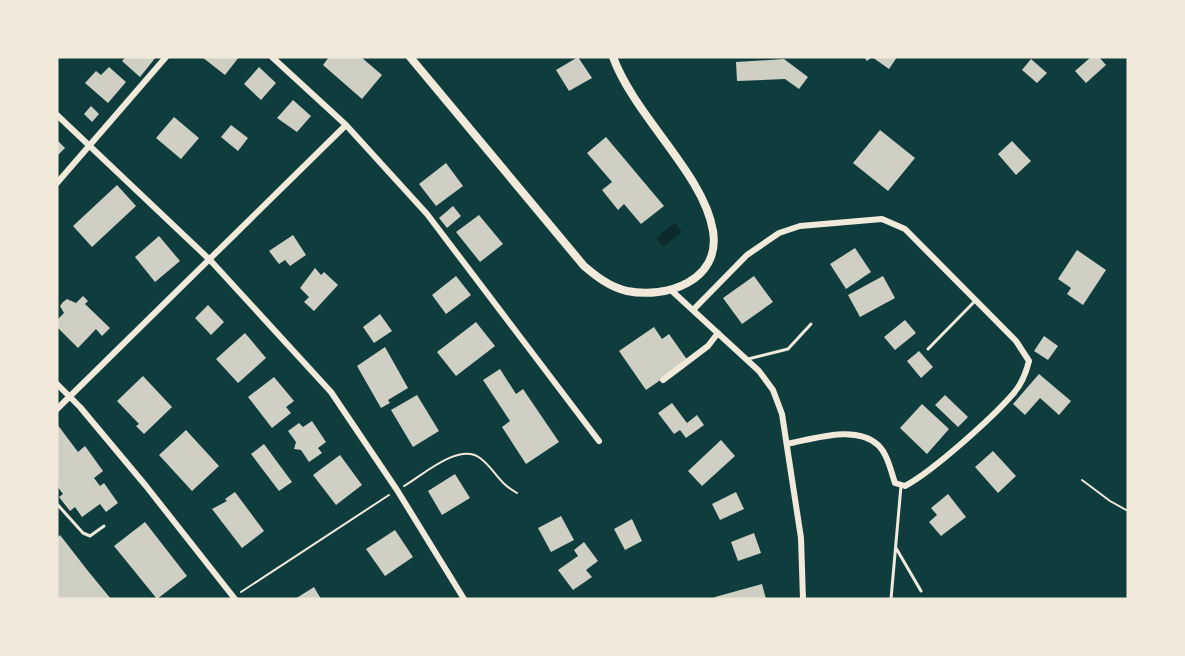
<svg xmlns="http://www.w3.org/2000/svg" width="1185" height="656" font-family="'Golos Text',sans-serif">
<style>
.water{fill:#0a2a2b}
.building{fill:#cfcfc3}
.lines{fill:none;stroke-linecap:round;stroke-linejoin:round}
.path{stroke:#f1e9da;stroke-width:2}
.service{stroke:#f1e9da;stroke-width:3}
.minor{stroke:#f1e9da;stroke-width:6}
.secondary{stroke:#f1e9da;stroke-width:8}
</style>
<rect width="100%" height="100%" fill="#0f3d3e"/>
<path class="water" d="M675 223 682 232 663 247 656 238Z"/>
<path class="building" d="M126 57H156L140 77 122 61Z
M202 57H239L225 75Z
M329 57H361L382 75 362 99 323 65Z
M578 57 592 78 569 91 556 70Z
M864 57H897L889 69 872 57 867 61Z
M1091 57H1099L1106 65 1086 83 1075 71Z
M784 59 808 77 799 89 785 79 737 81 736 62Z
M1031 59 1047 73 1037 83 1022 70Z
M109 67 126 82 108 103 85 83 96 71 101 75Z
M259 67 276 83 261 100 244 84Z
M293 100 311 116 297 132 277 118Z
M91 106 99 114 92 122 84 114Z
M174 117 199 138 181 159 156 138Z
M231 125 248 138 238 151 221 137Z
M880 130 915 158 888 191 853 163Z
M606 137 664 206 641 224 624 204 618 210 602 190 612 182 587 153Z
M57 140 65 148 57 156Z
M1012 141 1031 161 1016 175 998 154Z
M446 163 463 186 436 206 419 184Z
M117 185 136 206 92 247 73 226Z
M453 206 461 216 447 228 439 218Z
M479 215 503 244 480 262 456 232Z
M293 235 306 255 290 266 285 260 279 264 269 251Z
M159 236 180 261 155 282 135 257Z
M855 248 871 272 846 289 830 264Z
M1077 250 1106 270 1083 305 1067 294 1071 288 1058 279Z
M315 268 321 275 324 272 338 285 314 311 304 302 309 297 300 288Z
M456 276 471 295 446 314 432 295Z
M754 276 773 302 742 324 723 298Z
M883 276 895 298 860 317 848 295Z
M83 296 88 301 85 304 110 328 102 336 96 329 78 348 57 327V320L64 313 60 306 63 302 67 299 76 303Z
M208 305 224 322 211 335 195 318Z
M380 314 392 331 374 343 363 327Z
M905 320 916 333 895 350 884 337Z
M476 322 495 346 456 376 437 352Z
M654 327 662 339 669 334 688 361 646 390 619 351Z
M245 333 266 358 238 383 216 359Z
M1044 336 1058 346 1048 360 1034 351Z
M385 347 408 388 388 400 390 403 381 408 357 366Z
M919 351 933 367 921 378 907 361Z
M500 369 516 394 523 389 559 442 526 464 502 427 510 421 483 380Z
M1039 374 1071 401 1059 415 1040 398 1025 415 1013 404Z
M143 376 172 407 144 434 136 426 139 424 117 401Z
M274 377 294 401 286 407 291 413 272 428 248 397Z
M417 395 439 431 413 447 391 410Z
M945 395 968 417 958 427 935 405Z
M672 403 687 423 697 415 704 425 686 438 680 430 674 434 658 413Z
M922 404 949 429 927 454 900 428Z
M312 421 326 442 318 448 322 453 309 462 301 450 294 449 296 442 288 431 299 423 303 427Z
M57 424 78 452 85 446 103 471 94 478 100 486 104 483 118 503 106 512 100 504 82 517 75 507 70 511 59 497 63 494 57 486Z
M186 430 219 466 192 491 159 455Z
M721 440 735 456 702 486 688 471Z
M264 444 292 482 279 491 251 454Z
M993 451 1016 476 998 493 975 467Z
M340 455 362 485 336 505 313 475Z
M455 474 470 498 442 515 428 491Z
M235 492 264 531 242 548 212 509 227 501 225 499Z
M736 492 744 509 720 520 712 504Z
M948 494 966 517 941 536 929 522 937 515 931 508Z
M561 516 574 540 551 552 538 528Z
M632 519 642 541 625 550 614 529Z
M145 522 187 576 157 599 114 546Z
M395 530 413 557 385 576 366 549Z
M754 533 761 553 738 561 731 542Z
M60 535 88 571 111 599H57V538Z
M584 542 598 561 586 570 592 577 573 590 558 570 578 556 574 550Z
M762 584 766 599H715V597Z
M314 587 321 599H295Z"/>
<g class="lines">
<path class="path" d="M1082 480 1110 501 1128 511
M404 486C423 475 459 442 480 458 495 469 496 481 517 493
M241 592 389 495"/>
<path class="service" d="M928 349 975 301
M748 359 788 349 811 324
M57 504 83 533 90 536 104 526
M896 548 921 591
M891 599 901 486"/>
<path class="minor" d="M272 57 346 125 427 214 599 441
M57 115 210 260 331 392 397 490 464 599
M57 183 166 57
M672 291 759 371 773 390 782 414 801 538 803 599
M693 310 747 255 779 233 800 226 882 219 905 229 1016 341 1029 361C1026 373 1021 385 1013 394 991 419 933 471 905 486L895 483C891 471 887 453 878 445 856 424 813 439 787 444
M663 380 708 346 718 333
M57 384 80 407 146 486 235 599
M57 409 346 125"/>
<path class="secondary" d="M410 57 584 266C597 277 610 287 627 291 666 299 721 281 713 231 704 174 635 117 613 57"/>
</g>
<rect width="1185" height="656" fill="none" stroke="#f1e9da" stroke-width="117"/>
</svg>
